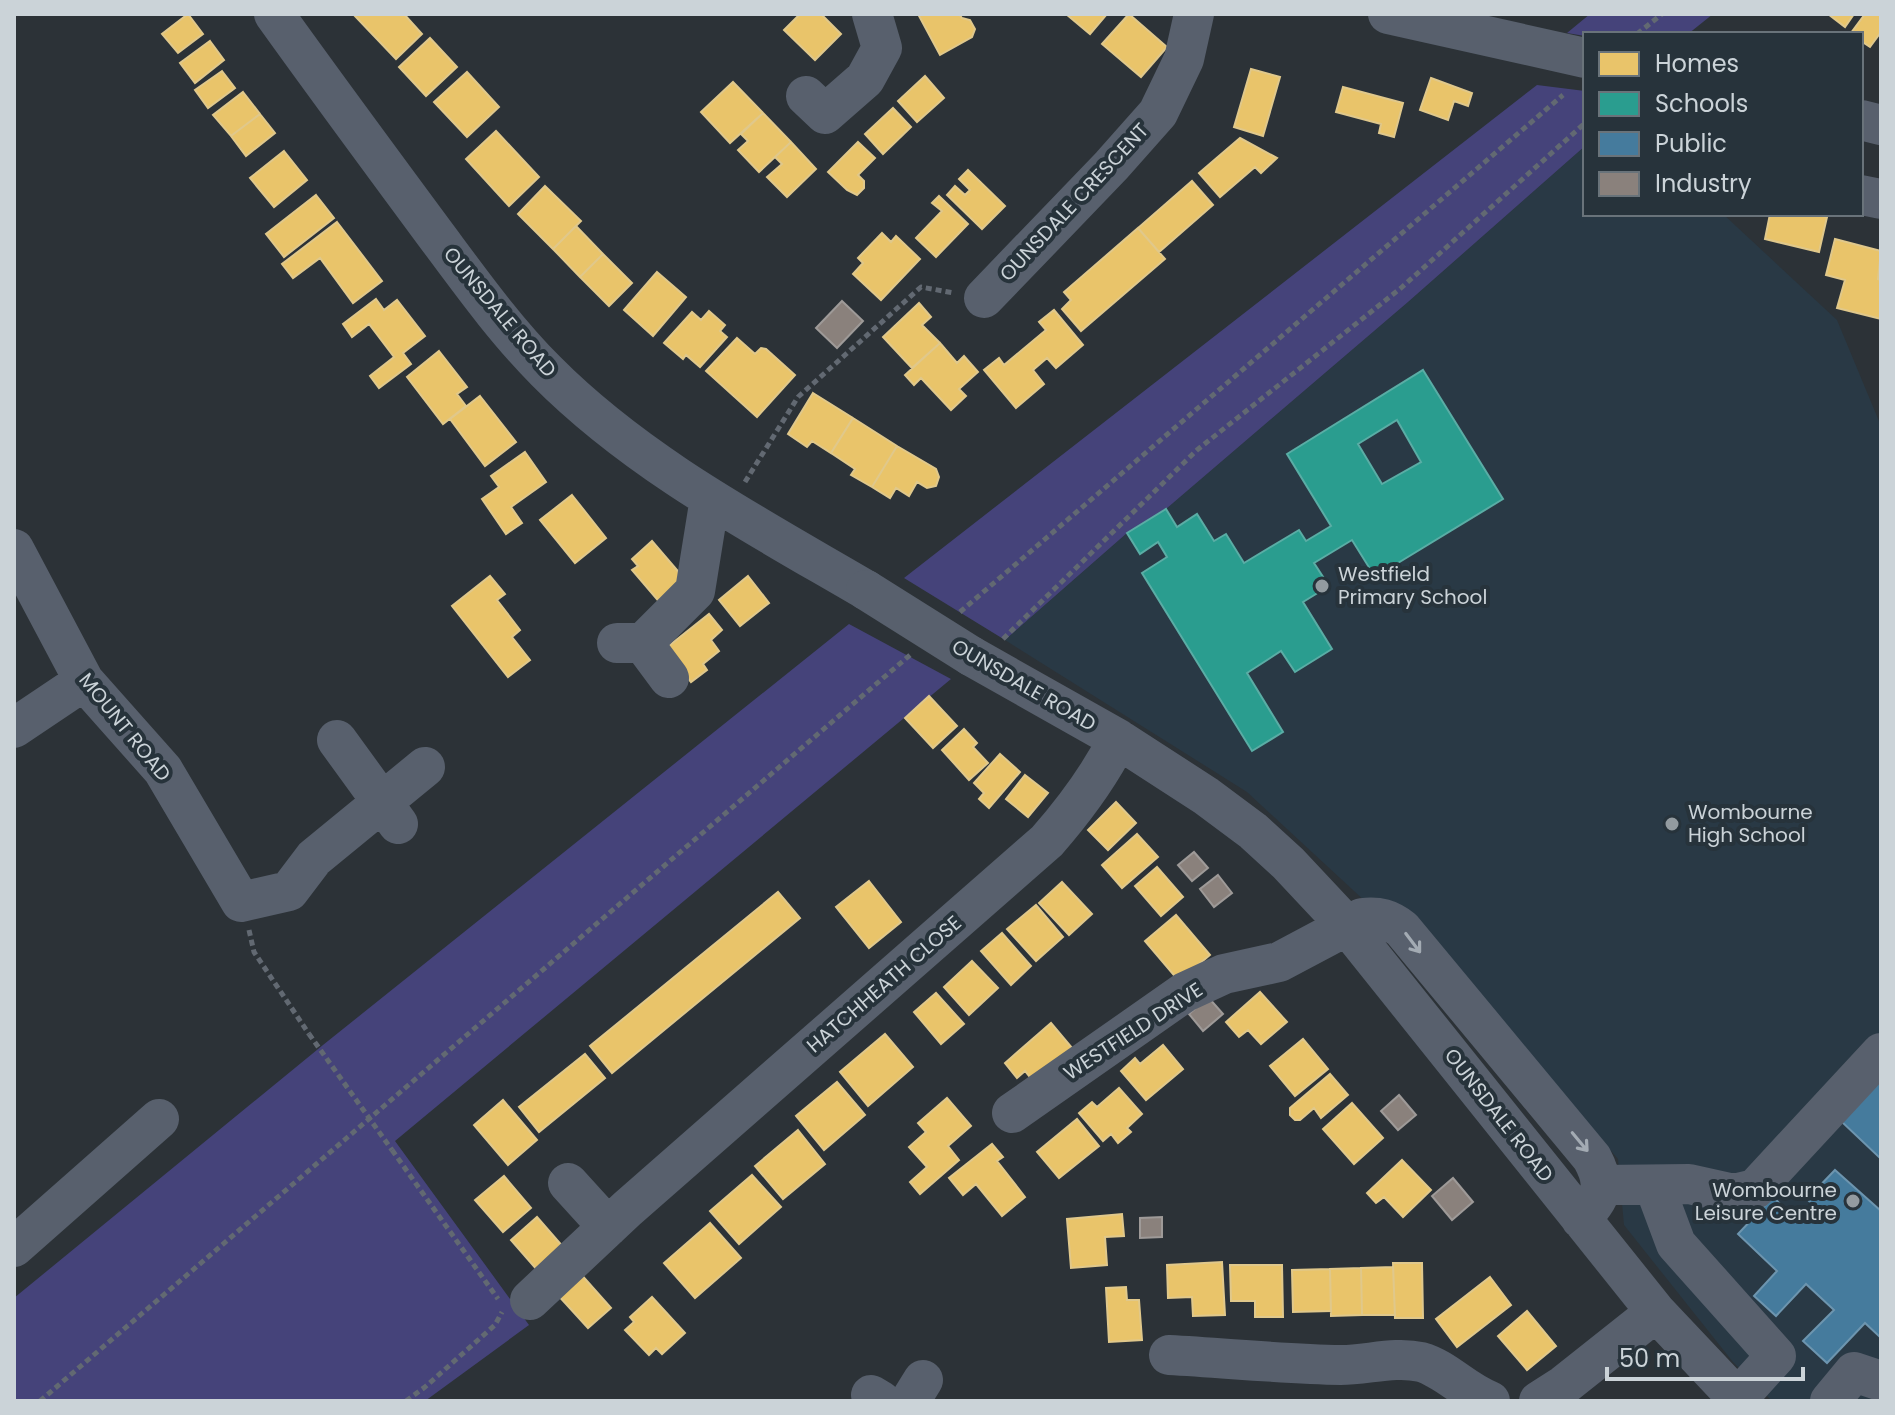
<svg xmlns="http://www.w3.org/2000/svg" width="1895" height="1415" font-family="Poppins,sans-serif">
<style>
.built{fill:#293945}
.green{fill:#45437a}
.homes{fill:#e9c46a;stroke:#e0c88b;stroke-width:2}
.schools{fill:#2a9d8f;stroke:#5aada5;stroke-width:2;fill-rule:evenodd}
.public{fill:#457b9d;stroke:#6d95af;stroke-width:2}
.industry{fill:#8a817c;stroke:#9e9a98;stroke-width:2}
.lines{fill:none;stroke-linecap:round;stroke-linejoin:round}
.path{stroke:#626972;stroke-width:5;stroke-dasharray:6 4;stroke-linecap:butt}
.minor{stroke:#58606d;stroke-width:40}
.path-bridge{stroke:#626972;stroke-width:5;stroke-dasharray:6 4;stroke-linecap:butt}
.minor-bridge{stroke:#58606d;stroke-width:40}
.oneway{stroke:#a3abb3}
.poi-dot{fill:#939ba0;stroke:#27333b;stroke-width:3}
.labels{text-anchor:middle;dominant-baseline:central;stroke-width:8;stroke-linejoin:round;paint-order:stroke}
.street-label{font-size:20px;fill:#cbd3d8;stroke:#27333b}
.poi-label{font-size:20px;fill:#cbd3d8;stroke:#27333b;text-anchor:start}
</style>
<rect width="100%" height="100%" fill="#2c3237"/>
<path class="built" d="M1585 146V214H1723L1837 320 1881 426V1401H1772L1733 1362 1624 1225 1618 1159 1424 932 1367 903 1247 792 1005 640 1127 533 1166 509 1408 302Z"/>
<path class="green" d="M1590 14H1713L1688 34H1585V36L1567 33Z
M1537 85 1585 91V146L1408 302 1166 509 1127 533 1005 640 904 578Z
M849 624 951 679 395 1141 529 1325 425 1401H14V1298L323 1045Z"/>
<path class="homes" d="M188 14 203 34 178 53 162 34Z
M353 14H404L422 34 396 59Z
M800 14H821L841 34 815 60 784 30Z
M918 14H959L962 18 970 20 975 29 972 37 940 55Z
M1066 14H1107L1090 34Z
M1129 14 1167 47 1141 77 1102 44Z
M1828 14H1854L1845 27Z
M1865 14H1881V32L1870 47 1861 41V34L1851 33Z
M430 38 457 67 426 96 399 67Z
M210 41 224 60 195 83 180 63Z
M1251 69 1280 77 1263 136 1234 127Z
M222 71 235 88 208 108 195 90Z
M467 72 499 107 467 137 434 102Z
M925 76 944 98 917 122 898 101Z
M1431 78 1472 93 1468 106 1454 101 1448 120 1420 110Z
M733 82 763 113 730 143 701 112Z
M1343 87 1403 103 1394 137 1379 133 1381 124 1336 112Z
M243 92 260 114 231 136 213 115Z
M893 108 911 127 883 154 865 134Z
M763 113 791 142 759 172 738 150 748 141 741 134Z
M260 114 275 133 246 156 231 136Z
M496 131 539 177 509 206 466 159Z
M1240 138 1277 158 1261 173 1255 167 1220 197 1199 173Z
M791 142 816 169 787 197 767 177 782 164 775 157Z
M858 142 875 158 858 175 864 181V188L857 195 847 190 828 172Z
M284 151 307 180 274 207 250 178Z
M968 170 1005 206 982 229 947 195 955 186 965 195 970 190 959 179Z
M1192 181 1213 205 1159 252 1138 228Z
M545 186 581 221 553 249 518 214Z
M316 195 334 218 284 257 266 234Z
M939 196 968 224 936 257 916 238 942 211 932 203Z
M1770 214H1815L1827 217 1819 252 1765 239Z
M337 222 382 281 353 303 320 258 293 278 282 264Z
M576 226 603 254 580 277 553 249Z
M1138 228 1165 259 1081 331 1062 309 1071 300 1064 292Z
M882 233 891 242 896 236 920 259 881 300 853 274 863 263 858 258Z
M1835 239 1881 251 1878 279 1881 280V319L1837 308 1845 280 1826 275Z
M603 254 632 283 609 306 580 277Z
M657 272 686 297 653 336 624 310Z
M376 299 384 310 397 300 425 336 403 353 411 364 379 388 370 376 394 357 369 324 352 337 343 324Z
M919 303 931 317 922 325 940 343 912 368 883 337Z
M1054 310 1083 345 1056 368 1047 358 1033 370 1044 384 1016 408 984 370 999 358 1004 365 1046 330 1039 322Z
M709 311 725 325 720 331 727 337 700 367 686 355 683 359 664 343 692 312 701 320Z
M737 338 755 354 761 348 766 349 795 375 757 417 706 371Z
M940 343 957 363 964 356 978 372 959 389 966 396 951 410 921 378 914 385 905 375Z
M439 351 467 387 457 394 466 406 443 424 407 377Z
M813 393 853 418 831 453 812 441 807 447 788 434Z
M480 396 516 442 485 466 450 419Z
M853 418 897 446 872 487 851 475 855 469 831 453Z
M897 446 936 469 939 477 936 486 927 488 917 482 909 496 896 488 890 498 872 487Z
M525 452 546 482 511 507 522 523 506 534 482 499 499 487 491 476Z
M572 495 606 538 575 563 540 520Z
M652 541 688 583 662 605 632 570 638 566 632 559Z
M490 576 505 594 497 600 520 630 512 637 530 660 508 677 452 606Z
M748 576 769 603 740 626 719 600Z
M709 614 722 630 711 640 719 651 703 664 707 670 691 682 665 649Z
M929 696 957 726 933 748 905 718Z
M964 729 977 743 973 747 988 763 969 780 942 750Z
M1000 754 1020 772 989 808 979 799 984 793 974 783Z
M1025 775 1048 793 1028 817 1006 799Z
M1116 802 1136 823 1108 850 1088 830Z
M1137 834 1158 857 1122 888 1102 865Z
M1157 867 1183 897 1161 916 1135 886Z
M869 881 901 922 869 948 836 907Z
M1062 882 1092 914 1069 935 1039 903Z
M778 892 800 918 612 1073 590 1046Z
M1036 905 1063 937 1036 961 1007 929Z
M1176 915 1210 955 1179 981 1145 941Z
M1002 933 1031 966 1011 985 981 951Z
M972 961 998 988 969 1015 944 987Z
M1260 992 1287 1022 1261 1044 1248 1030 1239 1037 1226 1022Z
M936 993 964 1024 941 1044 914 1012Z
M1051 1023 1072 1048 1033 1081 1025 1071 1017 1078 1005 1063Z
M885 1034 913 1067 868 1106 840 1072Z
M1303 1039 1328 1069 1295 1096 1270 1066Z
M1163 1045 1183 1069 1146 1100 1121 1071 1135 1058 1140 1064Z
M585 1054 605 1078 539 1132 519 1107Z
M1330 1074 1348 1095 1321 1118 1314 1108 1300 1120H1295L1290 1115V1108Z
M837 1082 865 1115 824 1150 796 1116Z
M1119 1088 1142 1114 1127 1128 1131 1132 1118 1143 1111 1134 1103 1141 1079 1113 1092 1102 1097 1107Z
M947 1098 971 1126 948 1146 959 1160 920 1194 910 1182 927 1167 909 1147 926 1132 918 1123Z
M503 1100 537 1140 508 1165 474 1125Z
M1352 1103 1383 1138 1354 1164 1323 1129Z
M1077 1119 1099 1146 1059 1178 1037 1152Z
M798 1130 825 1164 783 1199 755 1166Z
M992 1144 1003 1157 997 1161 1025 1197 1002 1216 976 1184 963 1195 949 1178Z
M1402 1160 1431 1190 1403 1217 1384 1197 1376 1203 1367 1193Z
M752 1175 781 1207 739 1244 710 1211Z
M504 1176 531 1208 503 1232 475 1200Z
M1122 1214 1124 1236 1105 1237 1107 1265 1071 1268 1067 1219Z
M537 1217 564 1248 538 1271 511 1240Z
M710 1223 741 1258 695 1298 664 1263Z
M1222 1262 1225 1315 1193 1316 1192 1297 1168 1298 1167 1265Z
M1393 1263H1422L1423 1318H1395Z
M1230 1265H1282L1283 1317H1255V1301H1231Z
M1393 1267 1395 1315H1362L1361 1268Z
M1361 1268 1362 1315 1331 1316 1330 1269Z
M1330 1269 1331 1311 1293 1312 1292 1270Z
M579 1272 611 1308 588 1328 556 1293Z
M1490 1277 1511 1305 1457 1347 1436 1319Z
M1126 1287 1127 1300H1139L1142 1340 1109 1342 1106 1288Z
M652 1297 685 1333 662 1354 656 1348 649 1355 625 1330 634 1322 630 1317Z
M1527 1311 1556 1346 1527 1370 1498 1336Z"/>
<path class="schools" d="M1423 370 1503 499 1375 577 1352 540 1314 563 1329 586 1303 602 1332 649 1295 672 1281 651 1247 673 1283 732 1252 751 1142 573 1167 557 1158 542 1140 554 1127 533 1166 509 1177 527 1197 514 1214 541 1226 534 1244 563 1299 530 1306 541 1331 526 1287 454ZM1397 420 1421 462 1382 484 1358 444Z"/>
<path class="public" d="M1881 1080V1159L1842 1122Z
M1835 1170 1881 1211V1338L1865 1323 1827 1363 1803 1341 1834 1310 1806 1284 1776 1316 1754 1296 1777 1271 1738 1234 1773 1197 1799 1222 1814 1206 1807 1199Z"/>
<path class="industry" d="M842 301 863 321 837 348 816 328Z
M1194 852 1208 868 1192 881 1178 865Z
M1218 875 1232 893 1214 907 1200 889Z
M1208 997 1223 1014 1203 1031 1189 1014Z
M1399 1095 1416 1115 1398 1130 1381 1111Z
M1453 1178 1473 1202 1452 1220 1432 1196Z
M1162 1217V1237L1140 1238V1218Z"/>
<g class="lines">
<path class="path" d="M1637 34 1662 14
M745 482 798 397 921 287 954 293
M960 612 1563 95
M1003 639 1197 450 1401 288 1585 123
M249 930 254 952 309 1034
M392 1150 498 1299
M40 1401 910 655
M406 1401 425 1387 495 1325 502 1312"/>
<path class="minor" d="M274 14C327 88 381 161 435 234 470 281 505 330 546 371 637 463 755 525 866 590
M1388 14 1585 58
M806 96 825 114 865 79 882 48 872 14
M1861 120 1881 125
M1861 195 1881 199
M984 298 1111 166 1158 113 1184 59 1194 14
M14 549 84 681 163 770 241 902 289 891 314 858 425 767
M617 643H643L669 678
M643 643 695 591 710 498
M971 656 1118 739 1206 796 1253 831 1288 863 1348 927 1656 1312 1740 1401
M14 728 84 681
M337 740 398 824
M1012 1113 1185 992 1224 974 1279 962 1362 918C1379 916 1389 919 1402 929L1592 1158C1607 1186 1602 1196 1581 1219
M568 1183 608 1227
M1602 1185 1689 1184 1734 1194 1755 1189 1881 1053
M1654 1185 1676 1244 1776 1356 1737 1399
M14 1247 159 1119
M530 1300 627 1209 1047 841C1075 809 1099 777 1118 739
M1169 1355C1226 1358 1284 1364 1341 1365 1367 1365 1395 1356 1421 1362 1446 1369 1465 1392 1490 1401
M871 1395 881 1401
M910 1401 923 1380
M1539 1401 1564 1385 1656 1312
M1830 1401 1854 1372 1881 1381"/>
<path class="path-bridge" d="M309 1034 392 1150"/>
<path class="minor-bridge" d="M866 590 971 656"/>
</g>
<defs><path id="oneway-shaft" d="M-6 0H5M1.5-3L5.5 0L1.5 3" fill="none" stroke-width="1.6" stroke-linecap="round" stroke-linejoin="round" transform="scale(2)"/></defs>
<g class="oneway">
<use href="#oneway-shaft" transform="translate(1413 943) rotate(53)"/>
<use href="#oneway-shaft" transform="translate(1580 1142) rotate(50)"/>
</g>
<g class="poi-dot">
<circle cx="1322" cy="586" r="8"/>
<circle cx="1672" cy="824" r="8"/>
<circle cx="1853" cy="1201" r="8"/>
</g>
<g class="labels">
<g class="street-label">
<text transform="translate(1074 202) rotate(-47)">OUNSDALE CRESCENT</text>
<text transform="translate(500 312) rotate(50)">OUNSDALE ROAD</text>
<text transform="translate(1024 685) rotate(30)">OUNSDALE ROAD</text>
<text transform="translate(125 727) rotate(51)">MOUNT ROAD</text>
<text transform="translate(884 984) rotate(-41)">HATCHHEATH CLOSE</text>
<text transform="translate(1133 1031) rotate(-33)">WESTFIELD DRIVE</text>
<text transform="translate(1499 1115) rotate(52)">OUNSDALE ROAD</text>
</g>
<g class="poi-label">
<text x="1338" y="574">Westfield<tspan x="1338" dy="23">Primary School</tspan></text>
<text x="1688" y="812">Wombourne<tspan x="1688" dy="23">High School</tspan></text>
<text x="1837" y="1190" text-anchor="end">Wombourne<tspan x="1837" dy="23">Leisure Centre</tspan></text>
</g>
</g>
<rect width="1895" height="1415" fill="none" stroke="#cbd3d8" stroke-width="32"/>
<rect x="1583" y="32" width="280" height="184" fill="#27333b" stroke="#69737a" stroke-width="2"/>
<rect x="1599" y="52" width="40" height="24" fill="#e9c46a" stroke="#69737a" stroke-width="2"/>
<text x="1655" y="72" font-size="24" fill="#cbd3d8">Homes</text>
<rect x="1599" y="92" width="40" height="24" fill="#2a9d8f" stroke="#69737a" stroke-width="2"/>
<text x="1655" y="112" font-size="24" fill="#cbd3d8">Schools</text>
<rect x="1599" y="132" width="40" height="24" fill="#457b9d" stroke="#69737a" stroke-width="2"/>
<text x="1655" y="152" font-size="24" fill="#cbd3d8">Public</text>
<rect x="1599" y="172" width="40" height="24" fill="#8a817c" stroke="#69737a" stroke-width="2"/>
<text x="1655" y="192" font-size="24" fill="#cbd3d8">Industry</text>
<path d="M1607 1367v12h196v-12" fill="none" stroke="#cbd3d8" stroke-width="4"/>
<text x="1619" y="1367" font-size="24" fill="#cbd3d8" stroke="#27333b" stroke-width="6" paint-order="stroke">50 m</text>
</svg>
